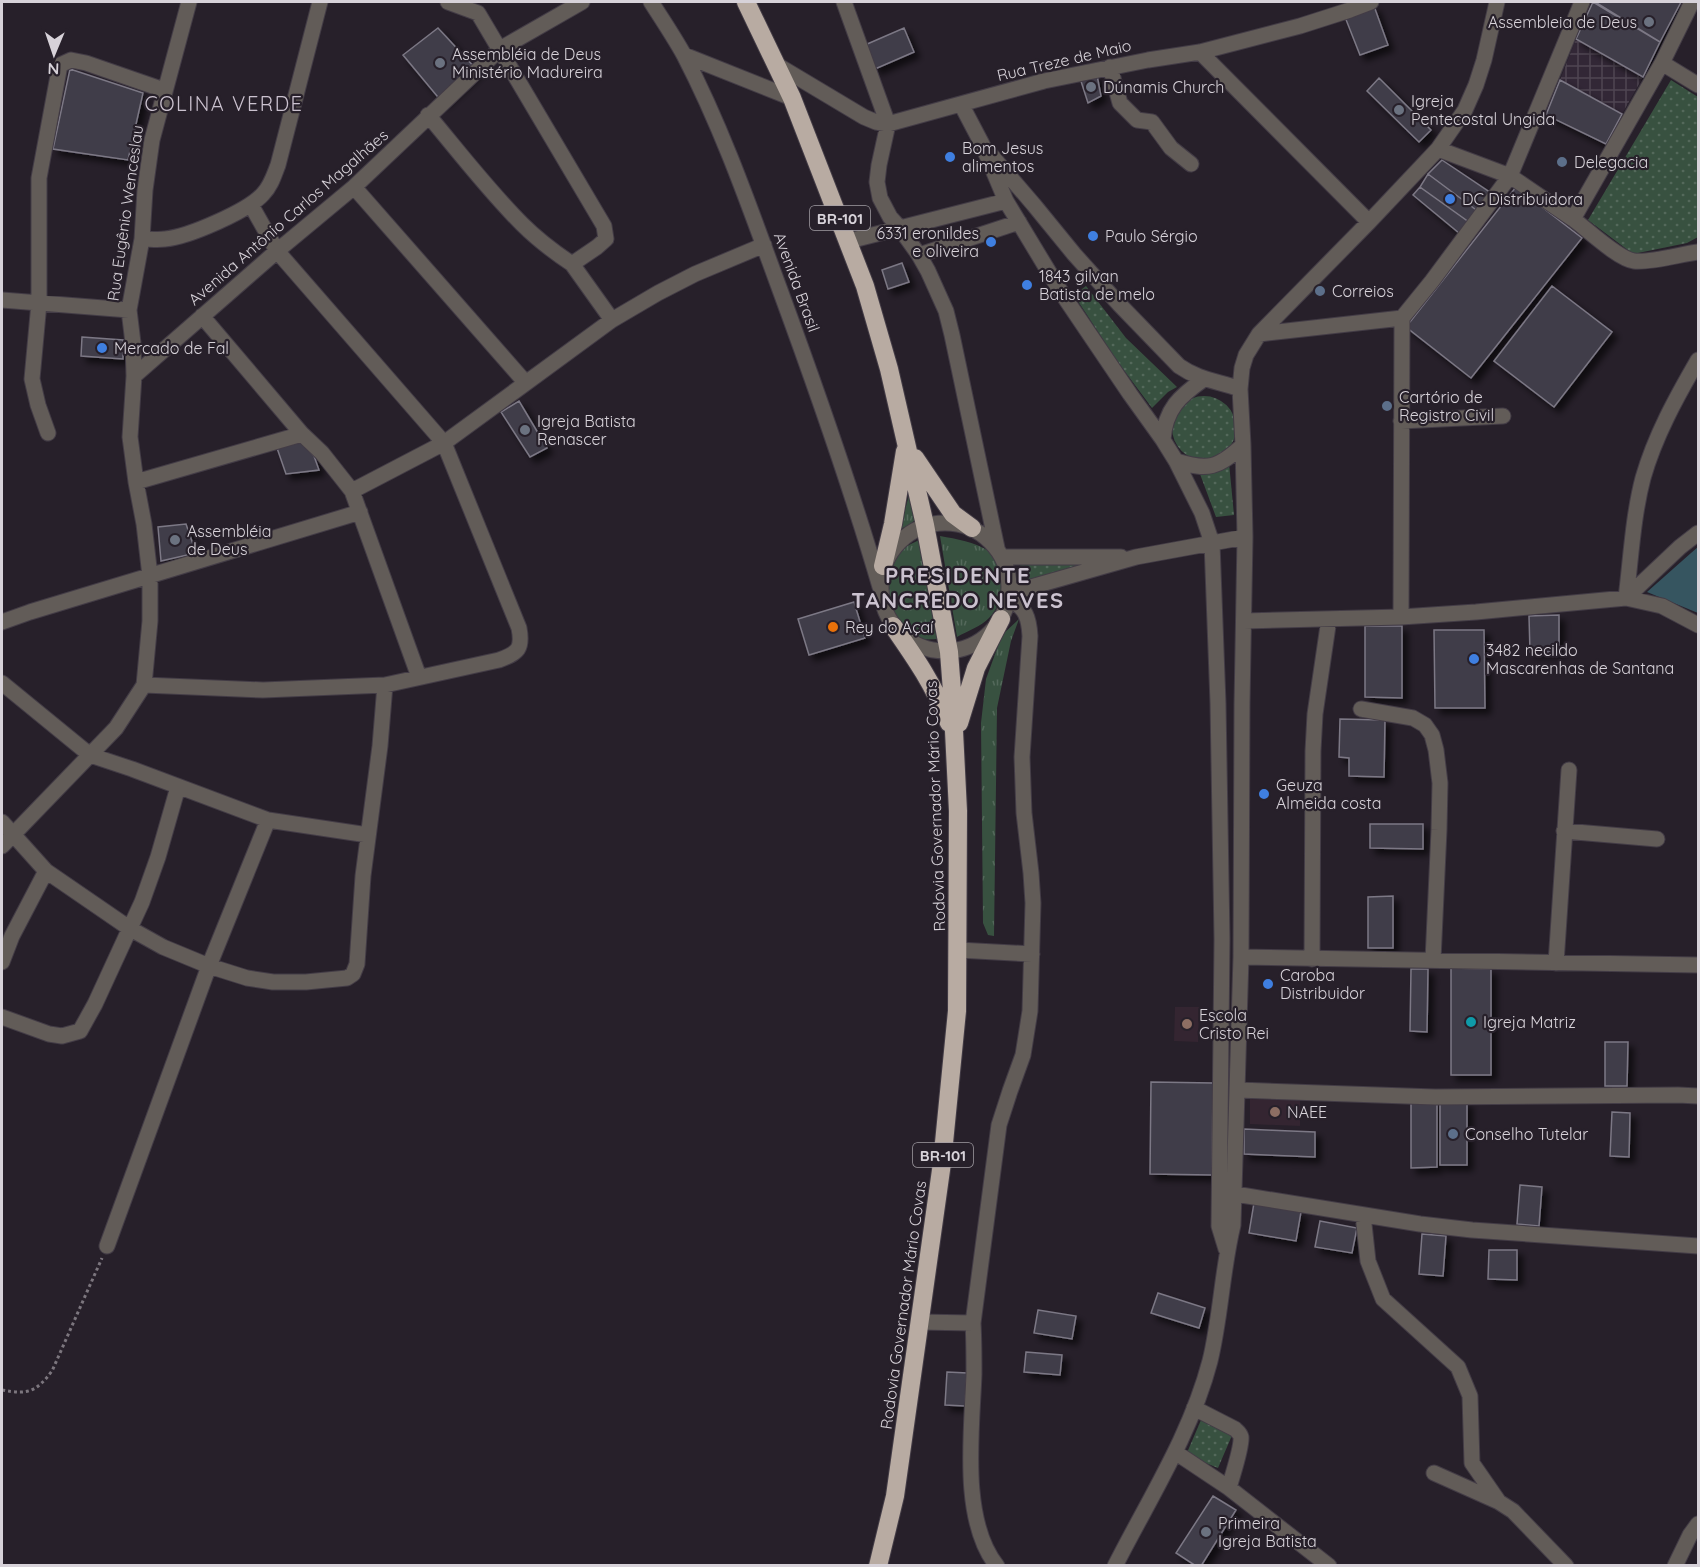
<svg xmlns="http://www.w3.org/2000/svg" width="1700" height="1567" font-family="Quicksand,sans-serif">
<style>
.industrial{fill:url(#industrial-grid)}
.education{fill:#342531}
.grass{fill:url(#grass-tufts)}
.park{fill:url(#park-dots)}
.water{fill:#365560}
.building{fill:#403d49;stroke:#7c7885;stroke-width:1.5;filter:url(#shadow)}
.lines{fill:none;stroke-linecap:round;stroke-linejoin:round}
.street-casing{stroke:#433c46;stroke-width:17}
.highway-casing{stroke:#433c46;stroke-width:20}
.path{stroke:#7c767e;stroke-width:3;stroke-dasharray:3 3;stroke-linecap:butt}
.street{stroke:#625c58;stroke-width:15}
.highway{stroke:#b8aba2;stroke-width:18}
.worship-dot{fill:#6b7280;stroke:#27202a;stroke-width:2}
.shop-dot{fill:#3f7fe0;stroke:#27202a;stroke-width:2}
.service-dot{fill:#5c6f8a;stroke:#27202a;stroke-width:2}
.food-dot{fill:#e8710a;stroke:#27202a;stroke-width:2}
.culture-dot{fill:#0f9aa8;stroke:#27202a;stroke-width:2}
.education-dot{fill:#8d6e63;stroke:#27202a;stroke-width:2}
.labels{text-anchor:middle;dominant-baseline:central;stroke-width:4.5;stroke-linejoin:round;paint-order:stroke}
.shield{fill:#27202a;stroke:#a29da4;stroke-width:1.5}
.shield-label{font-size:15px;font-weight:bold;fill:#d7d2d9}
.poi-label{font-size:16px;fill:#d7d2d9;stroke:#27202a;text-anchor:start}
.street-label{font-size:16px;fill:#d7d2d9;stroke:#27202a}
.quarter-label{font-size:20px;letter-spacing:1.5px;fill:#cbc2cf;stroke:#27202a}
.district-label{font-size:22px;font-weight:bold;letter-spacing:1.5px;fill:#cbc2cf;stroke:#27202a}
</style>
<defs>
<pattern id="industrial-grid" width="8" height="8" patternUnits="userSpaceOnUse" patternTransform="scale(1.5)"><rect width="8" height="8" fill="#322736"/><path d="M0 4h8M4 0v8" fill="none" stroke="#4f4552"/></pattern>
<pattern id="grass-tufts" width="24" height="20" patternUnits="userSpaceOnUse" patternTransform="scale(1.5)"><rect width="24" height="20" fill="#385140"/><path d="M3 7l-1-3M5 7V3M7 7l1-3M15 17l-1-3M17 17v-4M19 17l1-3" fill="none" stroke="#54695b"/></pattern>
<pattern id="park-dots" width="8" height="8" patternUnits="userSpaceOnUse" patternTransform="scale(1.5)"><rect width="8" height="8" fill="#385140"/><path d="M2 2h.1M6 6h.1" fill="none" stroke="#54695b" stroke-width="1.8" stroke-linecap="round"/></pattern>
<filter id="shadow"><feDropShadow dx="5.5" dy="5.5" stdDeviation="3" flood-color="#0009"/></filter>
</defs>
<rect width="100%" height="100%" fill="#27202a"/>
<path class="industrial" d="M1576 39 1643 77 1622 114 1560 80Z"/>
<path class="education" d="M1175 1007H1199L1198 1042 1174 1041Z
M1250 1099 1300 1100V1126L1250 1124Z"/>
<path class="grass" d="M909 495 915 520 908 526 900 529Z
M940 536C957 539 974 542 989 551 1011 565 1005 602 989 618 982 626 967 631 957 637Z
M919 540 938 639C934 639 928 640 924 639 893 632 875 590 890 562 897 550 907 546 919 540Z
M1019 619 1011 641 997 708 994 936 988 935 983 923 981 723 986 679 1002 635Z"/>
<path class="park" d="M1671 80 1698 97V237L1687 243 1633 254 1588 220Z
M1086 286 1126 338 1177 387 1168 392 1152 408 1117 361 1074 295Z
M1172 428a32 32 0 1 1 64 0a32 32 0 1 1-64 0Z
M1229 463 1234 515 1216 517 1200 474 1214 472Z
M1100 563 1027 580 1022 578 1020 564Z
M1201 1420 1233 1433 1218 1468 1186 1455Z"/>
<path class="water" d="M1698 547V613L1647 592 1691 553Z"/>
<path class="building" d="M1593 2 1660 42 1643 77 1576 39Z
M1595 2H1681L1660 42Z
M1374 6 1388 45 1360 55 1345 17Z
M438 28 477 70 442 102 403 55Z
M904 28 914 52 875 69 865 45Z
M70 69 143 93 128 160 53 149Z
M1097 75 1101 96 1088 103 1080 78Z
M1379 78 1431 130 1419 142 1367 91Z
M1560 80 1622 114 1606 144 1546 115Z
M1442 160 1494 195 1479 212 1428 174Z
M1428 174 1479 212 1469 222 1420 187Z
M1420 187 1469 222 1459 233 1413 195Z
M1516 187 1582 238 1471 378 1406 327Z
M902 263 909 282 888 289 882 270Z
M1552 286 1612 332 1554 407 1494 361Z
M82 337 123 340V359L81 356Z
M519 401 547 448 530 457 501 412Z
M301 441 314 456 319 470 286 474 277 448Z
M186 524 196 553 161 561 158 527Z
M854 602 865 638 809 655 798 619Z
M1559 615V652H1530L1529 616Z
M1365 626H1402V698L1365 697Z
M1434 630H1484L1485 708H1435Z
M1340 719 1385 720 1384 777 1349 776V758L1339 757Z
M1370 824H1423V849L1370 848Z
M1393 896V948H1368V897Z
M1451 968 1491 969V1075H1451Z
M1411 969H1428L1427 1032 1410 1031Z
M1605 1042H1628L1627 1086H1605Z
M1151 1082 1213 1083 1212 1175 1150 1174Z
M1411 1102H1437V1167L1411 1168Z
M1440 1102H1467V1165H1440Z
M1612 1112 1630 1113 1629 1157 1610 1156Z
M1244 1129 1315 1132V1157L1244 1154Z
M1520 1185 1542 1187 1539 1226 1517 1224Z
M1254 1203 1301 1212 1296 1241 1249 1233Z
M1320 1221 1357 1228 1352 1253 1315 1247Z
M1422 1234 1446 1236 1443 1276 1419 1274Z
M1489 1250H1517V1280L1488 1279Z
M1158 1293 1205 1308 1199 1328 1151 1313Z
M1038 1310 1076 1316 1072 1339 1034 1333Z
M1026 1352 1062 1355 1060 1375 1024 1372Z
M947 1372 967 1373 965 1406 945 1405Z
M1213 1496 1236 1510 1201 1566H1196L1176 1553Z"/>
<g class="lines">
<defs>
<path id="street" d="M651 2C662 19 674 37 684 55 723 130 751 211 780 290 816 388 851 487 880 587
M844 2 888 124 879 165 877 182 880 198 890 217 899 227 919 255 928 271 946 311 952 335 997 548
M1692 2 1662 63 1573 219C1587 229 1618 259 1634 261 1651 263 1681 254 1698 252
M1200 52 1369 222
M684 55 792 98
M1662 63 1698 85
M777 65 864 117 876 122 888 124 1044 81 1148 60 1200 52 1300 26 1350 10 1371 2
M1110 67 1120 103 1137 120 1152 122 1171 148 1191 164
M961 104 982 144 1006 201 1061 292 1130 394 1163 440 1176 461 1202 513 1212 543 1218 703 1222 939 1219 1226 1226 1249
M428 115C459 152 488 190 522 224 537 239 554 252 572 264L597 247 606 239 604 226 478 13 448 2
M1438 149 1510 176 1573 219
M991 155 1034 205 1074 254 1119 304 1179 366C1199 380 1218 381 1240 389
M354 187 525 382
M142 239C150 239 158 240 165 239 188 237 248 211 263 194 271 186 274 175 278 165L320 2
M849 241 1006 201
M919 255 1019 222
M572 264 612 320
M2 300 129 310
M1259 334 1402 318
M134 376 277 251 354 187 500 49 582 2
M1401 421 1503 416
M48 433 38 405 32 379 39 303V178L60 65 71 60 86 63 164 90
M302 434 322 453 352 491 419 677
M1163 440C1165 409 1180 396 1204 379
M1176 461C1209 471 1218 468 1243 445
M136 482 302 434 202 316
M352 491 444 443 612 320 658 293 695 274 764 245
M881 587a64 64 0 1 1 128 0a64 64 0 1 1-128 0Z
M1003 557H1121
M1010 593 1136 557 1245 537
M1626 598C1631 558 1633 516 1643 478 1655 436 1676 398 1698 360
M1626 598 1680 547 1698 533
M1401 617 1402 318 1432 281 1510 176 1582 2
M1244 621 1401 617 1476 612 1626 598 1662 606 1698 625
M2 622 30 612 360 512
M2 683 90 755 132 769 268 820 368 835
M144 685 263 690 385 685 499 660C518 653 523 649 519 628L444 443 277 251 251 205
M1361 709 1413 718 1425 725 1432 735 1436 750 1440 783 1439 830 1433 960
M2 822 46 871 129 928 163 947 209 966 247 978 273 982H306L347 978 353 974 357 964 363 876 380 746 385 685
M1564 831 1657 839
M2 846 116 728 144 685 150 621V576L144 524 136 482 130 437 134 376 133 343 129 310 142 239 145 190 152 140 189 2
M958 950 1032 954
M1241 957 1698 965
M1312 959 1313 751 1315 714 1329 619
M2 962 12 936 46 871
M1556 963 1569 770
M2 1017 49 1034 62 1036 80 1031 95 1004 142 902 158 857 178 787
M1238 1090 1435 1097 1678 1095 1698 1096
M1235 1194 1420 1224 1472 1230 1698 1246
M1363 1215 1368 1261 1383 1299 1458 1367 1470 1396 1472 1463 1499 1502
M107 1246 209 966 268 820
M919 1322 973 1323C974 1340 974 1357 974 1374 972 1430 960 1520 997 1566
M973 1323 999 1125 1010 1091 1023 1055 1030 1011 1033 903 1031 873 1024 813 1022 757 1030 636C1029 619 1026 606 1008 600
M1175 1452 1229 1488C1232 1476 1242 1448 1241 1437 1240 1433 1238 1432 1235 1429L1194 1408
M1434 1473 1499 1502 1513 1511 1566 1566
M1229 1488 1329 1566
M1115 1566C1149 1499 1191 1434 1210 1361 1221 1316 1222 1270 1233 1225L1241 957 1242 704 1245 537 1243 445 1240 389 1242 368 1246 355 1259 334 1369 222 1438 149 1465 110 1476 85 1484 60 1497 2
M1675 1566 1690 1535 1698 1524"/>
<path id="highway" d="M746 2 792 98 865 286 889 369 925 525 949 652 952 691 958 811 957 1011 942 1163 895 1496 878 1566
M915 458 953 514 972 528
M883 566 893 524 905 451
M893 626C916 659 934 685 949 723
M959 723 976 668 1001 619"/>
</defs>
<use href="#street" class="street-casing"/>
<use href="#highway" class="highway-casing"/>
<path class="path" d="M2 1390C28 1395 36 1392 52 1371L102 1258"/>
<use href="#street" class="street"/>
<use href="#highway" class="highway"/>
</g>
<g class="worship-dot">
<circle cx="1649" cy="22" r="6"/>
<circle cx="440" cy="63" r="6"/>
<circle cx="1091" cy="87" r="6"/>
<circle cx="1399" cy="110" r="6"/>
<circle cx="525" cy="430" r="6"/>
<circle cx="175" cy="540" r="6"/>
<circle cx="1206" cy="1532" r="6"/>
</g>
<g class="shop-dot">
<circle cx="950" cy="157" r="6"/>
<circle cx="1450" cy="199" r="6"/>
<circle cx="1093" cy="236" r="6"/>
<circle cx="991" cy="242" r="6"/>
<circle cx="1027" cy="285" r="6"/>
<circle cx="102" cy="348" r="6"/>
<circle cx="1474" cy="659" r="6"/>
<circle cx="1264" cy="794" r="6"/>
<circle cx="1268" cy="984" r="6"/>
</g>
<g class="service-dot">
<circle cx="1562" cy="162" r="6"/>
<circle cx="1320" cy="291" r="6"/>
<circle cx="1387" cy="406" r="6"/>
<circle cx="1453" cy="1134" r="6"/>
</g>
<circle class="food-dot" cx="833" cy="627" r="6"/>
<circle class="culture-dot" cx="1471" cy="1022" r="6"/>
<g class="education-dot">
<circle cx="1187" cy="1024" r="6"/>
<circle cx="1275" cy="1112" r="6"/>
</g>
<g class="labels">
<g class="shield">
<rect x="810" y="206" width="60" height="24" rx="4.5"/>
<rect x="913" y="1143" width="60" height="24" rx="4.5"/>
</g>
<g class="shield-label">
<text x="840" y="218">BR-101</text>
<text x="943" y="1155">BR-101</text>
</g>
<g class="poi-label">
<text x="1637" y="22" text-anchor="end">Assembleia de Deus</text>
<text x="452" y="54">Assembléia de Deus<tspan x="452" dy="18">Ministério Madureira</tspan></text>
<text x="1103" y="87">Dúnamis Church</text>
<text x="1411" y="101">Igreja<tspan x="1411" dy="18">Pentecostal Ungida</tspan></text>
<text x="962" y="148">Bom Jesus<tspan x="962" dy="18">alimentos</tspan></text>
<text x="1574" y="162">Delegacia</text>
<text x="1462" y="199">DC Distribuidora</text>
<text x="979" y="233" text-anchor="end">6331 eronildes<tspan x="979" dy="18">e oliveira</tspan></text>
<text x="1105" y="236">Paulo Sérgio</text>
<text x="1039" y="276">1843 gilvan<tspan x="1039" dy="18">Batista de melo</tspan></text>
<text x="1332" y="291">Correios</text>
<text x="114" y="348">Mercado de Fal</text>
<text x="1399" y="397">Cartório de<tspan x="1399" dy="18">Registro Civil</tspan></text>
<text x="537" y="421">Igreja Batista<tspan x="537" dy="18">Renascer</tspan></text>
<text x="187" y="531">Assembléia<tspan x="187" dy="18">de Deus</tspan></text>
<text x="845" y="627">Rey do Açaí</text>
<text x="1486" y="650">3482 necildo<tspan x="1486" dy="18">Mascarenhas de Santana</tspan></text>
<text x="1276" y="785">Geuza<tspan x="1276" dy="18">Almeida costa</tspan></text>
<text x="1280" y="975">Caroba<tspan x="1280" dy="18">Distribuidor</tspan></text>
<text x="1199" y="1015">Escola<tspan x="1199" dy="18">Cristo Rei</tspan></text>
<text x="1483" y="1022">Igreja Matriz</text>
<text x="1287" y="1112">NAEE</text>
<text x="1465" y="1134">Conselho Tutelar</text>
<text x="1218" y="1523">Primeira<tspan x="1218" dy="18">Igreja Batista</tspan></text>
</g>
<g class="street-label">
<text transform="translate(1064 60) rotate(-13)">Rua Treze de Maio</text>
<text transform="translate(125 213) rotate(-82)">Rua Eugênio Wenceslau</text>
<text transform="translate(288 217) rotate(-41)">Avenida Antônio Carlos Magalhães</text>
<text transform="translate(797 282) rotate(70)">Avenida Brasil</text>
<text transform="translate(935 806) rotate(-92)">Rodovia Governador Mário Covas</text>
<text transform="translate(903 1305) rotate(-82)">Rodovia Governador Mário Covas</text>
</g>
<g class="quarter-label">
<text x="224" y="103">COLINA VERDE</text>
</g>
<g class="district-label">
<text x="958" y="575">PRESIDENTE<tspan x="958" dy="25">TANCREDO NEVES</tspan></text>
</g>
</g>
<rect width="1700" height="1567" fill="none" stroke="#d7d2d9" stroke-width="6"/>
<g transform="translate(54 54) rotate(182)" stroke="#27202a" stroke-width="4.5" paint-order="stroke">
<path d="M0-4.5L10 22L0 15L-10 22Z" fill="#d7d2d9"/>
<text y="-9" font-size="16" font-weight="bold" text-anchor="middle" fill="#d7d2d9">N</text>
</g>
</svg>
